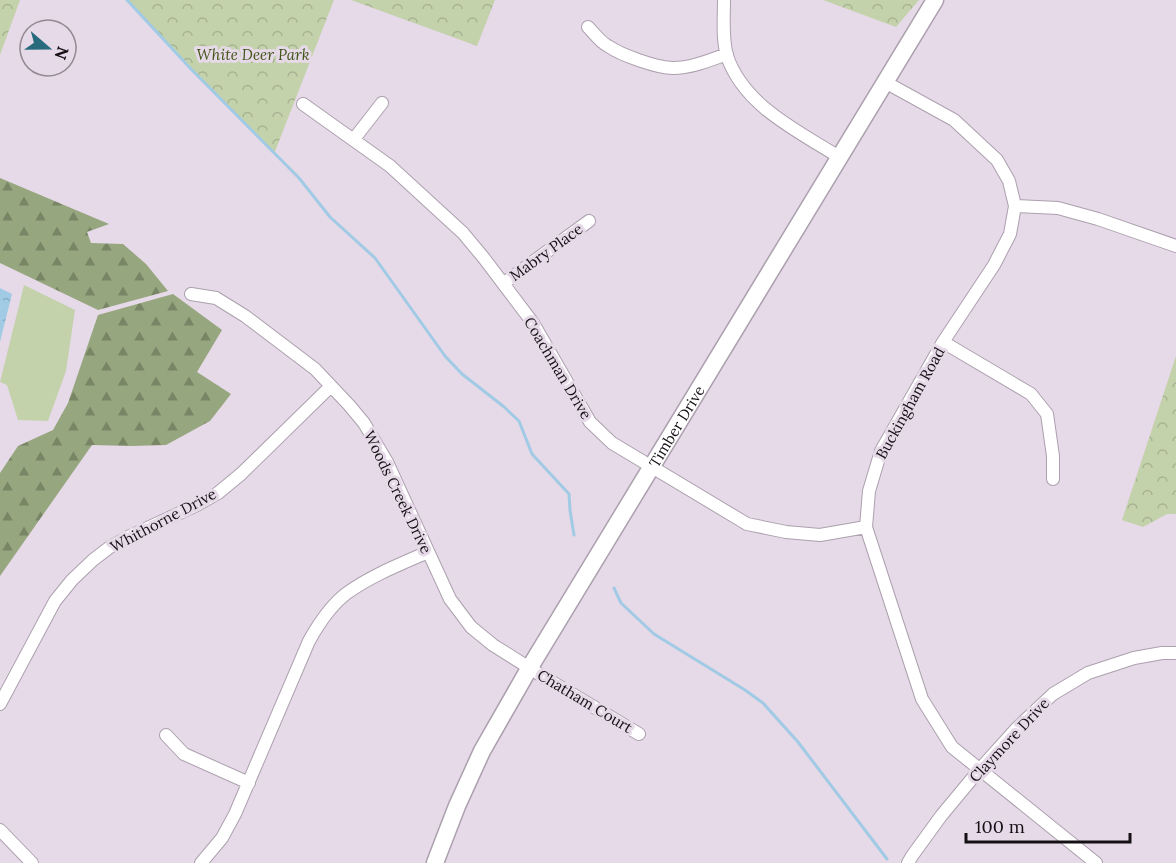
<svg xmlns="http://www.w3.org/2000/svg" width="1176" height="863" font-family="Lora,serif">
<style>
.grass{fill:#c3d2ab}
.forest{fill:url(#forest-firs)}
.park{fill:url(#park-crowns)}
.water{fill:url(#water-ripples)}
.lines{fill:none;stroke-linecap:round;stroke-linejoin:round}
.stream{stroke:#a1cae5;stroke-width:3}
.minor-casing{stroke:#aca0ae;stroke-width:14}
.secondary-casing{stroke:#aca0ae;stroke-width:19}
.minor{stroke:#fff;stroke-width:12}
.secondary{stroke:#fff;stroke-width:16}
.labels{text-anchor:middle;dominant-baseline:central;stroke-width:6;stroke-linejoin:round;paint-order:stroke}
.park-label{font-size:15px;font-style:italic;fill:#415417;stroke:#e6d9e8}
.street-label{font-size:15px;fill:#141014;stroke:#e6d9e8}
</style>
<defs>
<pattern id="forest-firs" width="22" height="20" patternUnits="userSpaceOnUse" patternTransform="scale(1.5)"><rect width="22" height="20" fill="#96a67e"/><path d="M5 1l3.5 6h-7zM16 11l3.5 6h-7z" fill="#798666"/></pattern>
<pattern id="park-crowns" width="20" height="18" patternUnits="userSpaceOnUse" patternTransform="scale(1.5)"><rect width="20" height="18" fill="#c3d2ab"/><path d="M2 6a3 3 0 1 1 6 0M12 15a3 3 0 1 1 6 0" fill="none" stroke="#a7b392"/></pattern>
<pattern id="water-ripples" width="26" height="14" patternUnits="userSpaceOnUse" patternTransform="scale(1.5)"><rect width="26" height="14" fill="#a1cae5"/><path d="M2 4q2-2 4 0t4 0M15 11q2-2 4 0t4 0" fill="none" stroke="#8aacc4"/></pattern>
</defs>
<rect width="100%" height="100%" fill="#e6d9e8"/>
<path class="grass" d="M24 285 75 310 66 371 48 421 18 420 7 385 0 382Z"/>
<path class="forest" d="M0 178 109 224 87 232 91 243 123 244 146 264 168 291 98 310 0 263Z
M173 294 222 330 197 372 231 394 210 421 166 445 131 446 92 445 0 576V473L18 446 53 430 68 403 98 315Z"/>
<path class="park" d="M0 0H20L0 55Z
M127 0H334L274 154 191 69Z
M351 0H495L477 46Z
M823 0H919L896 27Z
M1176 356V514H1167L1143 527 1122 520Z"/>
<path class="water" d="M0 288 12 294 0 342Z"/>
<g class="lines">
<path class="stream" d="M127 0 191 69 299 178 330 217 375 258 445 356 462 374 503 406 519 421 532 454 569 494 570 510 574 535
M614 588 621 603 654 634 745 690 763 703 798 742 887 859"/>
<defs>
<path id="minor" d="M724 0C724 18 722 38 727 56 744 106 798 131 839 157
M588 27C594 33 600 42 608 46 621 55 657 68 673 68 692 68 710 60 727 54
M885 82 954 120 997 160 1009 181 1015 206 1010 234 994 265 943 342 881 451 869 491 866 527 922 699 952 747 1096 863
M303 104 390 166 463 233 483 257 533 323 590 422 612 443 747 524 786 532 820 535 866 527
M354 139 382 103
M1015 206 1058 208 1098 219 1176 246
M504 283 589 221
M191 294 216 298 245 316 315 369 349 405 364 423 387 462 450 599 471 627 493 645 547 679 639 734
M943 342 1031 394 1047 414 1053 456V479
M0 704 55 601 72 580 93 560 110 547 128 537 197 505 218 493 241 474 331 386
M166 735 184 754 249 783
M0 830 32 863
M201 863 222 838 235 814 309 641C319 623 331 605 347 593 372 575 401 564 428 552
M908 863 912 856 941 816 980 769 1017 728 1053 694 1088 673 1134 658 1162 653H1176"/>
<g id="secondary">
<path id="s1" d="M435 863 457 806 482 751 530 667 935 0"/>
</g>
</defs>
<use href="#minor" class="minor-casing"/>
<use href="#secondary" class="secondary-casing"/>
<use href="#minor" class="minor"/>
<use href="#secondary" class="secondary"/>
</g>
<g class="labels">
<g class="park-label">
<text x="253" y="54">White Deer Park</text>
</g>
<g class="street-label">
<text transform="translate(546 252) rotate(-36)">Mabry Place</text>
<text transform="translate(558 368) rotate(59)">Coachman Drive</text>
<text transform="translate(910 403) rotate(-61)">Buckingham Road</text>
<text stroke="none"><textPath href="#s1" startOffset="500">Timber Drive</textPath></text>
<text transform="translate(398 492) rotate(64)">Woods Creek Drive</text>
<text transform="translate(163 520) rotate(-28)">Whithorne Drive</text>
<text transform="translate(585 701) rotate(31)">Chatham Court</text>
<text transform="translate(1009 740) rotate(-47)">Claymore Drive</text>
</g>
</g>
<g transform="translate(48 48) rotate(110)"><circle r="28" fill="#e6d9e8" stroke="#928993" stroke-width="1.5"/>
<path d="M0-4.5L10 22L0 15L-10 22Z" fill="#276b7c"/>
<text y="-9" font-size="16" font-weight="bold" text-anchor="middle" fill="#141014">N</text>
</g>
<path d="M966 833v9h164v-9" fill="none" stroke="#141014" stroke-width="3"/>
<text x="975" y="833" font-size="18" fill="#141014" stroke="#e6d9e8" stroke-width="4.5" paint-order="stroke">100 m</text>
</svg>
